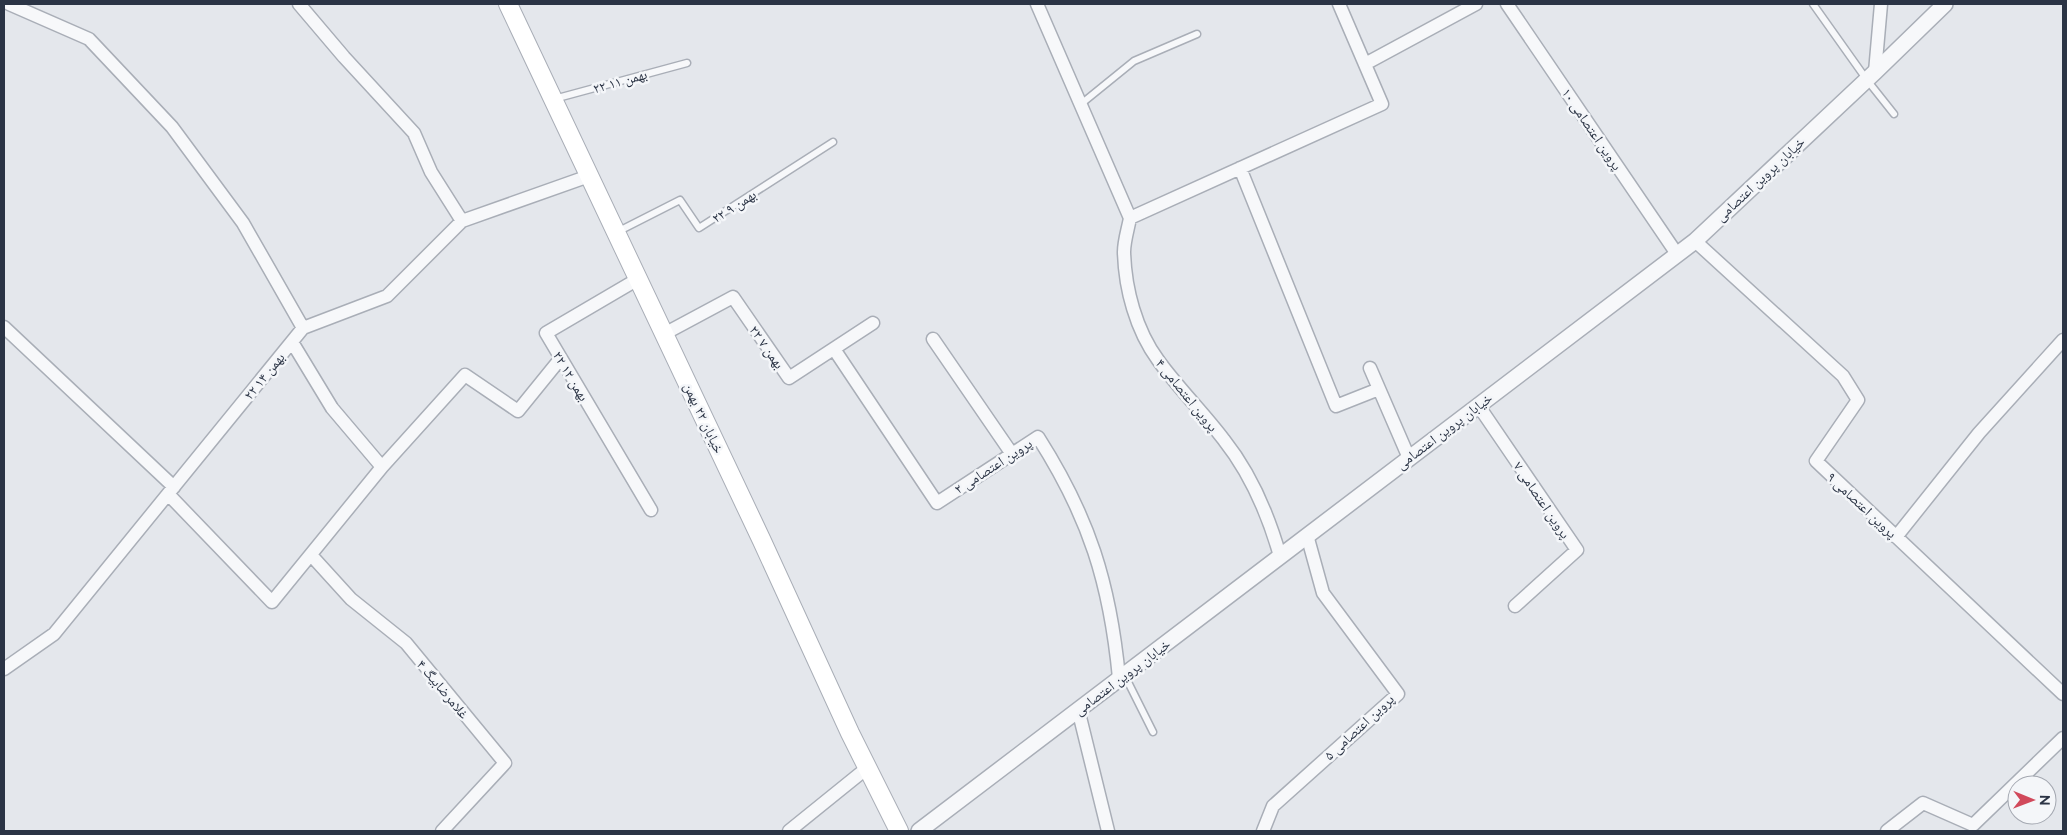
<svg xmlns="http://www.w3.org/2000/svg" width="2067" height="835" font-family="Raleway,'Noto Naskh Arabic',sans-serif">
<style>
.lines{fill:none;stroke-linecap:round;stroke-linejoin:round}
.service-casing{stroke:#a9aeb7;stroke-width:9}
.minor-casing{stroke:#a9aeb7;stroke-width:15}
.tertiary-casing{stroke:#a9aeb7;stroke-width:18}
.secondary-casing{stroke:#a9aeb7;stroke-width:20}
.service{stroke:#f7f8fa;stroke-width:6}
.minor{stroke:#f7f8fa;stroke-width:12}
.tertiary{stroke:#f7f8fa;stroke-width:15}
.secondary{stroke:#fff;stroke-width:18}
.labels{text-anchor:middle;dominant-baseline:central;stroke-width:5;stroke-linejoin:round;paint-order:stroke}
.street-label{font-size:14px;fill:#2b3445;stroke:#f4f6f9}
</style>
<rect width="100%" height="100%" fill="#e4e7ec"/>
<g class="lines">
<defs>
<path id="service" d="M1813 4 1867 80 1894 114
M554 99 687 63
M1081 104 1134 61 1197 34
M617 232 680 200 699 228 833 142
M1125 676 1153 732"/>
<path id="minor" d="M9 4 89 39 172 127 243 223 303 328
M299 4 344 57 414 133 431 172 462 221
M1037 4 1130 218C1128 229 1124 241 1124 252 1125 289 1136 330 1158 360 1178 388 1203 412 1224 440 1251 474 1268 514 1280 556
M1507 4 1677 254
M1365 64 1476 4
M1875 72 1881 4
M1240 168 1336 406 1379 389
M1130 218 1382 104 1339 4
M1695 241 1843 376 1858 400 1816 461 2063 694
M638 279 546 333 651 510
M4 327 174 487
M664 334 733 297 789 378 873 323
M933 339 1012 454
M292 342 332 408 382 467
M834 349 937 503 1038 437C1089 517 1110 583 1119 678
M1370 368 1409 458
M1478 405 1577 550 1515 606
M168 494 272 602 382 467 465 375 518 411 561 358
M1896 537 1979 433 2063 340
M311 555 351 599 406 643 505 763 442 831
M4 669 54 634 303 328 387 296 462 221 589 176
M1078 709 1108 831
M789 831 867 768
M1263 831 1273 806 1398 694 1323 593 1307 535
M1887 831 1923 803 1973 825 2063 738"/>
<path id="tertiary" d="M919 831 1695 241 1875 72 1945 4"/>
<path id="secondary" d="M508 4 762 541 850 733 899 831"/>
</defs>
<use href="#service" class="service-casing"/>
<use href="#minor" class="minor-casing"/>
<use href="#tertiary" class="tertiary-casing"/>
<use href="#secondary" class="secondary-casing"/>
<use href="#service" class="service"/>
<use href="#minor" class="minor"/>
<use href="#tertiary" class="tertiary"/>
<use href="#secondary" class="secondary"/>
</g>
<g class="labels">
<g class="street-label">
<text transform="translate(620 81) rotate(-16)">۲۲ بهمن ۱۱</text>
<text transform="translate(1592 129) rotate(56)">پروین اعتصامی ۱۰</text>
<text transform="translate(1760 179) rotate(-43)">خیابان پروین اعتصامی</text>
<text transform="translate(734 206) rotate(-33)">۲۲ بهمن ۹</text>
<text transform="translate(767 347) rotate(55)">۲۲ بهمن ۷</text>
<text transform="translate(264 376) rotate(-51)">۲۲ بهمن ۱۴</text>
<text transform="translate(571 376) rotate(59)">۲۲ بهمن ۱۲</text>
<text transform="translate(1187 395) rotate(51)">پروین اعتصامی ۴</text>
<text transform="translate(704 418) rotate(65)">خیابان ۲۲ بهمن</text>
<text transform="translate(1444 431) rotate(-37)">خیابان پروین اعتصامی</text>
<text transform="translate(993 466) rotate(-33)">پروین اعتصامی ۲</text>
<text transform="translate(1542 500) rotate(56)">پروین اعتصامی ۷</text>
<text transform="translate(1862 505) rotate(43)">پروین اعتصامی ۹</text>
<text transform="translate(1122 677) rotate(-37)">خیابان پروین اعتصامی</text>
<text transform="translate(443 689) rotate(50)">غلامرضابیگ ۴</text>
<text transform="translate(1359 727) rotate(-43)">پروین اعتصامی ۵</text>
</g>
</g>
<rect width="2067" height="835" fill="none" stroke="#2b3445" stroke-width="10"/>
<g transform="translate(2032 800) rotate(91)"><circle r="24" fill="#f4f6f9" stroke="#a4a8b1"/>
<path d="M0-4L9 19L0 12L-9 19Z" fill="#d1495b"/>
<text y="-8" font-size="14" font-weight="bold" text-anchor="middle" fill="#2b3445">N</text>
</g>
</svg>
